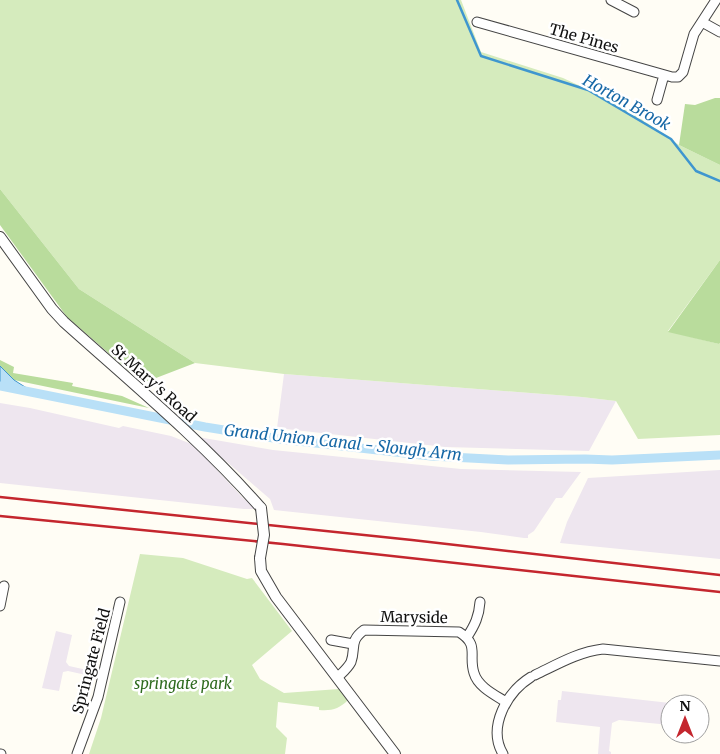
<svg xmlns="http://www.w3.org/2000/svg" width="720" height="754" font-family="Merriweather,serif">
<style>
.industrial{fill:#eee6ef}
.green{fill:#d5ebbd}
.forest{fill:#b9dc9c}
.water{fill:#b9e0f7;stroke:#3f96cf}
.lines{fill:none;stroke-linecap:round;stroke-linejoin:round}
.stream{stroke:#3f96cf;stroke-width:2.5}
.canal{stroke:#b9e0f7;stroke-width:9}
.minor-casing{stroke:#444;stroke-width:11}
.tertiary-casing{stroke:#444;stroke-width:12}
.minor{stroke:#fff;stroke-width:9}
.tertiary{stroke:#fff;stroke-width:10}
.rail{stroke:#c4262e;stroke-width:2.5}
.tertiary-bridge-casing{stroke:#444;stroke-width:12;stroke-linecap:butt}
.tertiary-bridge{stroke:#fff;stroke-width:10}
.labels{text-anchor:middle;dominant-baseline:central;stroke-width:5;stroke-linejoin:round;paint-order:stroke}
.street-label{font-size:15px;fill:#111;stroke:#fff}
.park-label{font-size:15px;font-style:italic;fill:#2f6b1f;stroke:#fff}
.water-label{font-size:16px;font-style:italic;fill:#1768a6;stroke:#fff}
</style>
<rect width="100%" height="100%" fill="#fffdf5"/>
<path class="industrial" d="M284 374 582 397 616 401 589 451 445 447 277 428Z
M0 403 30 408 119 428 123 426 171 436 194 445 243 498 257 509H244L0 483Z
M198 437 273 450 461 469 581 472 562 498H556L534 531 528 535V538H524L481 532 274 510 270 499Z
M720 470V559L560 543 567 522 588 478Z
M56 631 72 635 66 662 69 666 96 672 95 677 68 671 63 672 59 691 42 688Z
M562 691 679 704H670V725L619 720 612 723 609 751 611 752V754H598L600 727 556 722 558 700H561Z"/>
<path class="green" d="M0 0H461L481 52 563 78 621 105 679 145 720 165V260L668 331 719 344 720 343V435L638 439 616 401 582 397 284 374 195 363 79 289 0 189Z
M140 554 183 558 247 579 252 578 292 631 252 665 260 679 284 693 339 689 348 700C339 709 332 711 319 710V707L278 702 276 727 287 738 285 754H89L101 718Z"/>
<path class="forest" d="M715 98H720V165L679 145 685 104 695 105Z
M0 189 79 289 195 363 143 383 67 317 0 225Z
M720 260V343L719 344 668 332Z
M0 360 14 367 13 373 73 383 72 386 122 396 149 408 14 380 0 366Z"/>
<path class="water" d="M0 366 14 380 33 392 0 386Z"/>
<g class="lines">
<path class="stream" d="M457 0 481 56 588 90 671 139 696 171 720 181"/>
<path class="canal" d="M0 386 205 427 280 439 431 456 508 460 585 459 612 460 720 455"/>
<defs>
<path id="minor" d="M611 0 634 12
M477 22 672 77H678L683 72 694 34 716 0
M702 22 720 32
M657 100 664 75
M0 606 4 586
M467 637C475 625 479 616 480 602
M331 640 353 644
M535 675C558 664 578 652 603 649L720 661
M338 677C342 673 348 668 351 662 356 648 349 641 364 630L459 632C480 645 468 655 474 673 478 687 495 695 506 702
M0 754H1
M77 754 98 697 120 602
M503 754C487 727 507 692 531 677"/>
<path id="tertiary" d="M0 237 52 309 64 322C131 382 201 440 261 508
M260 558 261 571 276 597 395 754"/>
</defs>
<use href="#minor" class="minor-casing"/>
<use href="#tertiary" class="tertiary-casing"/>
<use href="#minor" class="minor"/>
<use href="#tertiary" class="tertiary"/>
<path class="rail" d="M0 497 412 540 720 575
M0 516 283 544 720 592"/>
<defs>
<path id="tertiary-bridge" d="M260 558 264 535 261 508"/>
</defs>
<use href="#tertiary-bridge" class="tertiary-bridge-casing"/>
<use href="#tertiary-bridge" class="tertiary-bridge"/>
</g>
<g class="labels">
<g class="street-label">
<text transform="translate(584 38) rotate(16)">The Pines</text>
<text transform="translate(154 383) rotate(42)">St Mary's Road</text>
<text transform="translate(414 617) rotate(1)">Maryside</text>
<text transform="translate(91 661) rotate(-75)">Springate Field</text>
</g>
<g class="park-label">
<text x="183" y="683">springate park</text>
</g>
<g class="water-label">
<text transform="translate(627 102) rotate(29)">Horton Brook</text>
<text transform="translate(343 442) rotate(6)">Grand Union Canal - Slough Arm</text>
</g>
</g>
<g transform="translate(685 719)"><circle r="24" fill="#ffffff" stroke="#a0a0a0"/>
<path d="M0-4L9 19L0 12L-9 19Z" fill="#c4262e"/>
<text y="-8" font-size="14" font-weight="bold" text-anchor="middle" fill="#111111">N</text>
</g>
</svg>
